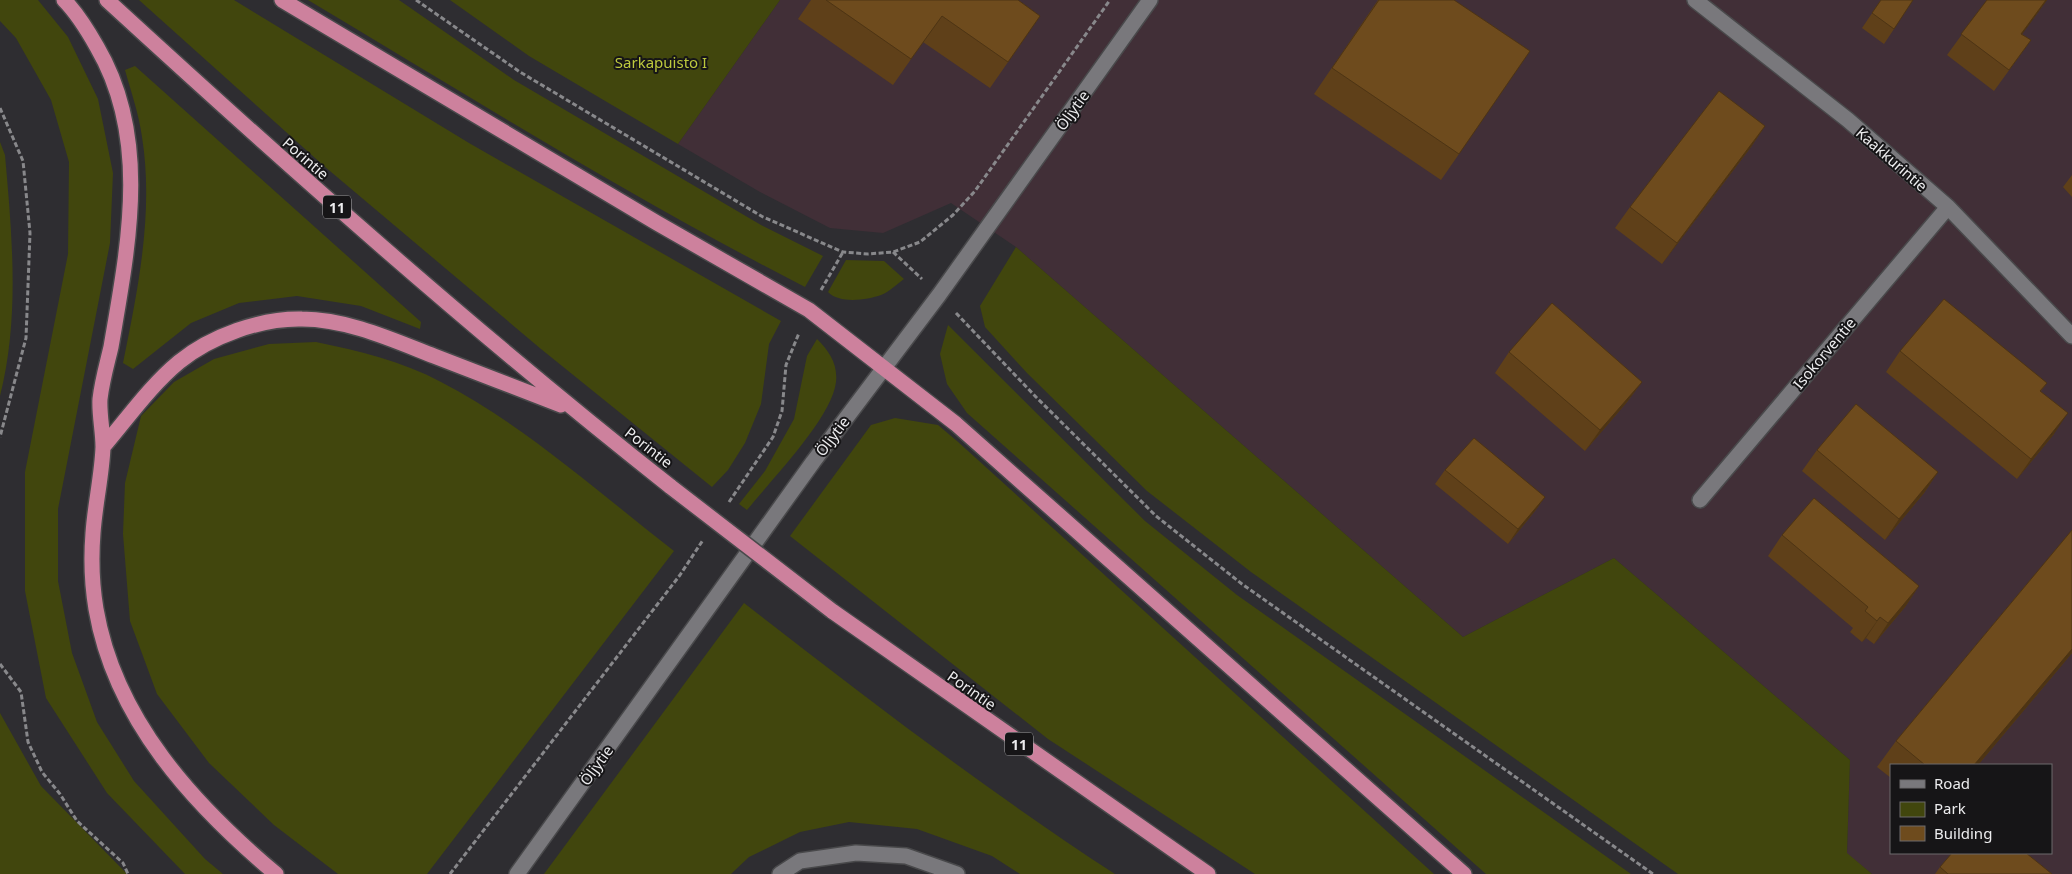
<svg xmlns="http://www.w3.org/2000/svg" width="2072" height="874" font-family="'Noto Sans',sans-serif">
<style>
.industrial{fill:#412f37;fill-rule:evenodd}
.green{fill:#41460d}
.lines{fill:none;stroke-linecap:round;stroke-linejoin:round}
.lane-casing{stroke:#49494b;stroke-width:18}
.street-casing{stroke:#49494b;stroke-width:18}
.secondary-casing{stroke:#49494b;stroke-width:18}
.highway-casing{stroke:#49494b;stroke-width:18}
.path{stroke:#88888b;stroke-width:3;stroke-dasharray:5 2.5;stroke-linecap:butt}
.lane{stroke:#79787c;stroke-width:15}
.street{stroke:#79787c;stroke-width:15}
.secondary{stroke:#79787c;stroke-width:15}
.highway{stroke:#cd819d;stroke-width:15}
.highway-bridge-casing{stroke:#49494b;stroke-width:18;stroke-linecap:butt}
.highway-bridge{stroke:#cd819d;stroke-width:15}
.wall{fill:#5f4019}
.shaded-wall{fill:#4d3414}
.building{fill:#6e4b1d;stroke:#4d3414}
.labels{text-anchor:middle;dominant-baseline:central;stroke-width:4;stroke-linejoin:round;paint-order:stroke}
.shield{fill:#161517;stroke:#acacae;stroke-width:1}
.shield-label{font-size:14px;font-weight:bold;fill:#ececee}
.park-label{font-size:15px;fill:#bdc93d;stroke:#161517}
.street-label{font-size:15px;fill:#ececee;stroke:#161517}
</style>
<rect width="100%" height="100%" fill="#2e2d31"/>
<path class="industrial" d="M780 0H2072V874H1872L1847 854 1850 760 1614 558 1463 637 1016 247 951 203 883 233 830 228 760 192 678 144ZM1891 765H2051V853H1891Z"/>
<path class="green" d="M0 0H38L68 37 98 99 113 173 110 243 58 509V581L72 653 97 722 134 781 205 859 223 874H185L107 793 46 698 25 591V472L68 254 69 162 51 100 16 38 0 21Z
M139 0H234L469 143 781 321 769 344 761 404 745 443 728 470 712 487 541 349 324 166Z
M308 0H399L514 80 761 225 823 256 805 287C635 200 472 98 308 0Z
M450 0H780L678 144 529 56Z
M135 66 421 322 420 329 361 306 297 296 239 303 191 323 133 369 123 363C138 289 154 212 142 137 139 114 131 92 125 70Z
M0 142 5 155C12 235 20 317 0 396Z
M1016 247 1463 637 1614 558 1850 760 1847 853 1872 874H1678L1251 572 1147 491 1027 373 985 327 980 306Z
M846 260 884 261 904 279C897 284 889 292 881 295 867 300 839 304 828 292Z
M948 325 1145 521 1237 595 1631 874H1486L967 413 947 384 940 354Z
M817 339C829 351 838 364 836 382 832 418 771 480 747 510L739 504 765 471 794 419 807 356Z
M316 342C359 351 402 361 441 382 526 426 599 493 674 551L427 874H338L274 825 209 763 157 694 130 621 123 534 125 483 141 416 174 382 214 359 269 344Z
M895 418 938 425 957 441 1434 874H1255L1048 739 790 536 871 425Z
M744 603C865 697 986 790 1115 874H1020L992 856 917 829 849 822 800 832 749 857 731 874H544Z
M0 713 41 786 127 874H0Z"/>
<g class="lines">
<defs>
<path id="lane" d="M780 874 800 861 856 853 906 856 957 874"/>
<path id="street" d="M1695 0 1848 120 1948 207 2072 336
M1700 500 1948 207"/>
<path id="secondary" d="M517 874 813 462 939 295 1150 0"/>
<path id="highway" d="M64 0C77 13 88 31 97 47 151 139 128 247 111 347 107 364 102 381 100 399 99 414 103 431 103 447 102 475 95 504 93 533 91 558 92 585 96 609 115 720 194 805 276 874
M107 0C290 168 476 333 671 487
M282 0 657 223 809 310 956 424 1464 874
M103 447C127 419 150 386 179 362 211 336 261 318 302 319 347 319 393 340 434 356 476 372 519 389 561 405
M832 611 1208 874"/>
</defs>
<use href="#lane" class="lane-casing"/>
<use href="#street" class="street-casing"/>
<use href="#secondary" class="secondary-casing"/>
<use href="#highway" class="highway-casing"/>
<path class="path" d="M416 0 520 72 763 217 843 252 868 254 893 252 920 242 953 215 975 191 1110 0
M0 108 23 161 30 233 26 338 0 437
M893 252 922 279
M821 290 843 252
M956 313 1036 397 1156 516 1242 584 1653 874
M729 502 773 437 782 411 786 365 799 333
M0 664 21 692 28 742 42 772 60 794 77 821 123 863 128 874
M450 874 680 575 703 540"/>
<use href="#lane" class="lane"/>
<use href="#street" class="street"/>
<use href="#secondary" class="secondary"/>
<use href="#highway" class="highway"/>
<defs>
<path id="highway-bridge" d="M671 487 832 611"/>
</defs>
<use href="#highway-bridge" class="highway-bridge-casing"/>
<use href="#highway-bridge" class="highway-bridge"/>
</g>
<path class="wall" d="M811 0H1018L1040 16 990 88 923 42 893 85 798 19Z
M1378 0H1454L1459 154 1441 180 1314 94Z
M1881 0 1894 29 1884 44 1862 28Z
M1987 0H2047L2022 34 2031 40 1994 91 1947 55Z
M1765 126 1751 147 1662 264 1615 228 1630 207Z
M2072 175V197L2063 187Z
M1900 351 2047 383 2041 391 2054 434 2017 479 1886 372Z
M1509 352 1642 382 1627 402 1585 451 1495 373Z
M1817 450 1938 472 1924 493 1885 540 1802 471Z
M1445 470 1545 497 1535 511 1508 544 1435 484Z
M2072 530V653L1978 765H1891V778L1877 767 1896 741Z
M1782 535 1919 586 1905 607 1874 644 1866 638 1862 642 1850 632 1853 628 1768 556Z
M1940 867 2052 874H1935Z"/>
<path class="shaded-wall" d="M2046 0H2047L2007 55 2021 34Z
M1765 126 1751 147 1662 264 1677 243Z
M1642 382 1627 402 1585 451 1600 430Z
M2068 413 2054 434 2017 479 2031 459Z
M1938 472 1924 493 1885 540 1899 519Z
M1545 497 1535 511 1508 544 1518 529Z
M1919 586 1905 607 1874 644 1888 623Z
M1880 617 1866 638 1862 642 1877 621Z
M2072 649V653L1978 765H1974Z"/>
<path class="building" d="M826 0H1018L1040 16 1008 62 942 16 911 59Z
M1379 0H1454L1530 51 1459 154 1332 68Z
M1881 0H1913L1894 29 1872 13Z
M1987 0H2046L2021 34 2031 40 2009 70 1961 34Z
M1719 91 1765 126 1677 243 1630 207Z
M1944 299 2047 383 2040 391 2068 413 2031 459 1900 351Z
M1552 303 1642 382 1600 430 1509 352Z
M1856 404 1938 472 1899 519 1817 450Z
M1474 438 1545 497 1518 529 1445 470Z
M1814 498 1919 586 1888 623 1880 617 1877 621 1865 611 1868 607 1782 535Z
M2072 530V649L1974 765H1925L1896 741Z
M1952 853H2026L2052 874H1948L1940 867Z"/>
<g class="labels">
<g class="shield">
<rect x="323" y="195.5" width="28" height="23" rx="4"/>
<rect x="1005" y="732.5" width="28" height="23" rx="4"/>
</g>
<g class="shield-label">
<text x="337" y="207">11</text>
<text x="1019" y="744">11</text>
</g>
<g class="park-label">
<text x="661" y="62">Sarkapuisto I</text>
</g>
<g class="street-label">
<text transform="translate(1072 110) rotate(-54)">Öljytie</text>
<text transform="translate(306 158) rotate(41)">Porintie</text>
<text transform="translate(1892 159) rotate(41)">Kaakkurintie</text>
<text transform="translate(1824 353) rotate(-50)">Isokorventie</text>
<text transform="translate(832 436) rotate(-53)">Öljytie</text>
<text transform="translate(649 447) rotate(38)">Porintie</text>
<text transform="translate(972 690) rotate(35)">Porintie</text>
<text transform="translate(596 765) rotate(-54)">Öljytie</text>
</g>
</g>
<rect x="1890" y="764" width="162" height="90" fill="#161517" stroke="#6c6b6d"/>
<rect x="1900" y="780" width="25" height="8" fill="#79787c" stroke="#6c6b6d"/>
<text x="1934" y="789" font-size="15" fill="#ececee">Road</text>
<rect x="1900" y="802" width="25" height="15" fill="#41460d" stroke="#6c6b6d"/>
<text x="1934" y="814" font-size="15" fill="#ececee">Park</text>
<rect x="1900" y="826" width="25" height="15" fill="#6e4b1d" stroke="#6c6b6d"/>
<text x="1934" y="839" font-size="15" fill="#ececee">Building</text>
</svg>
